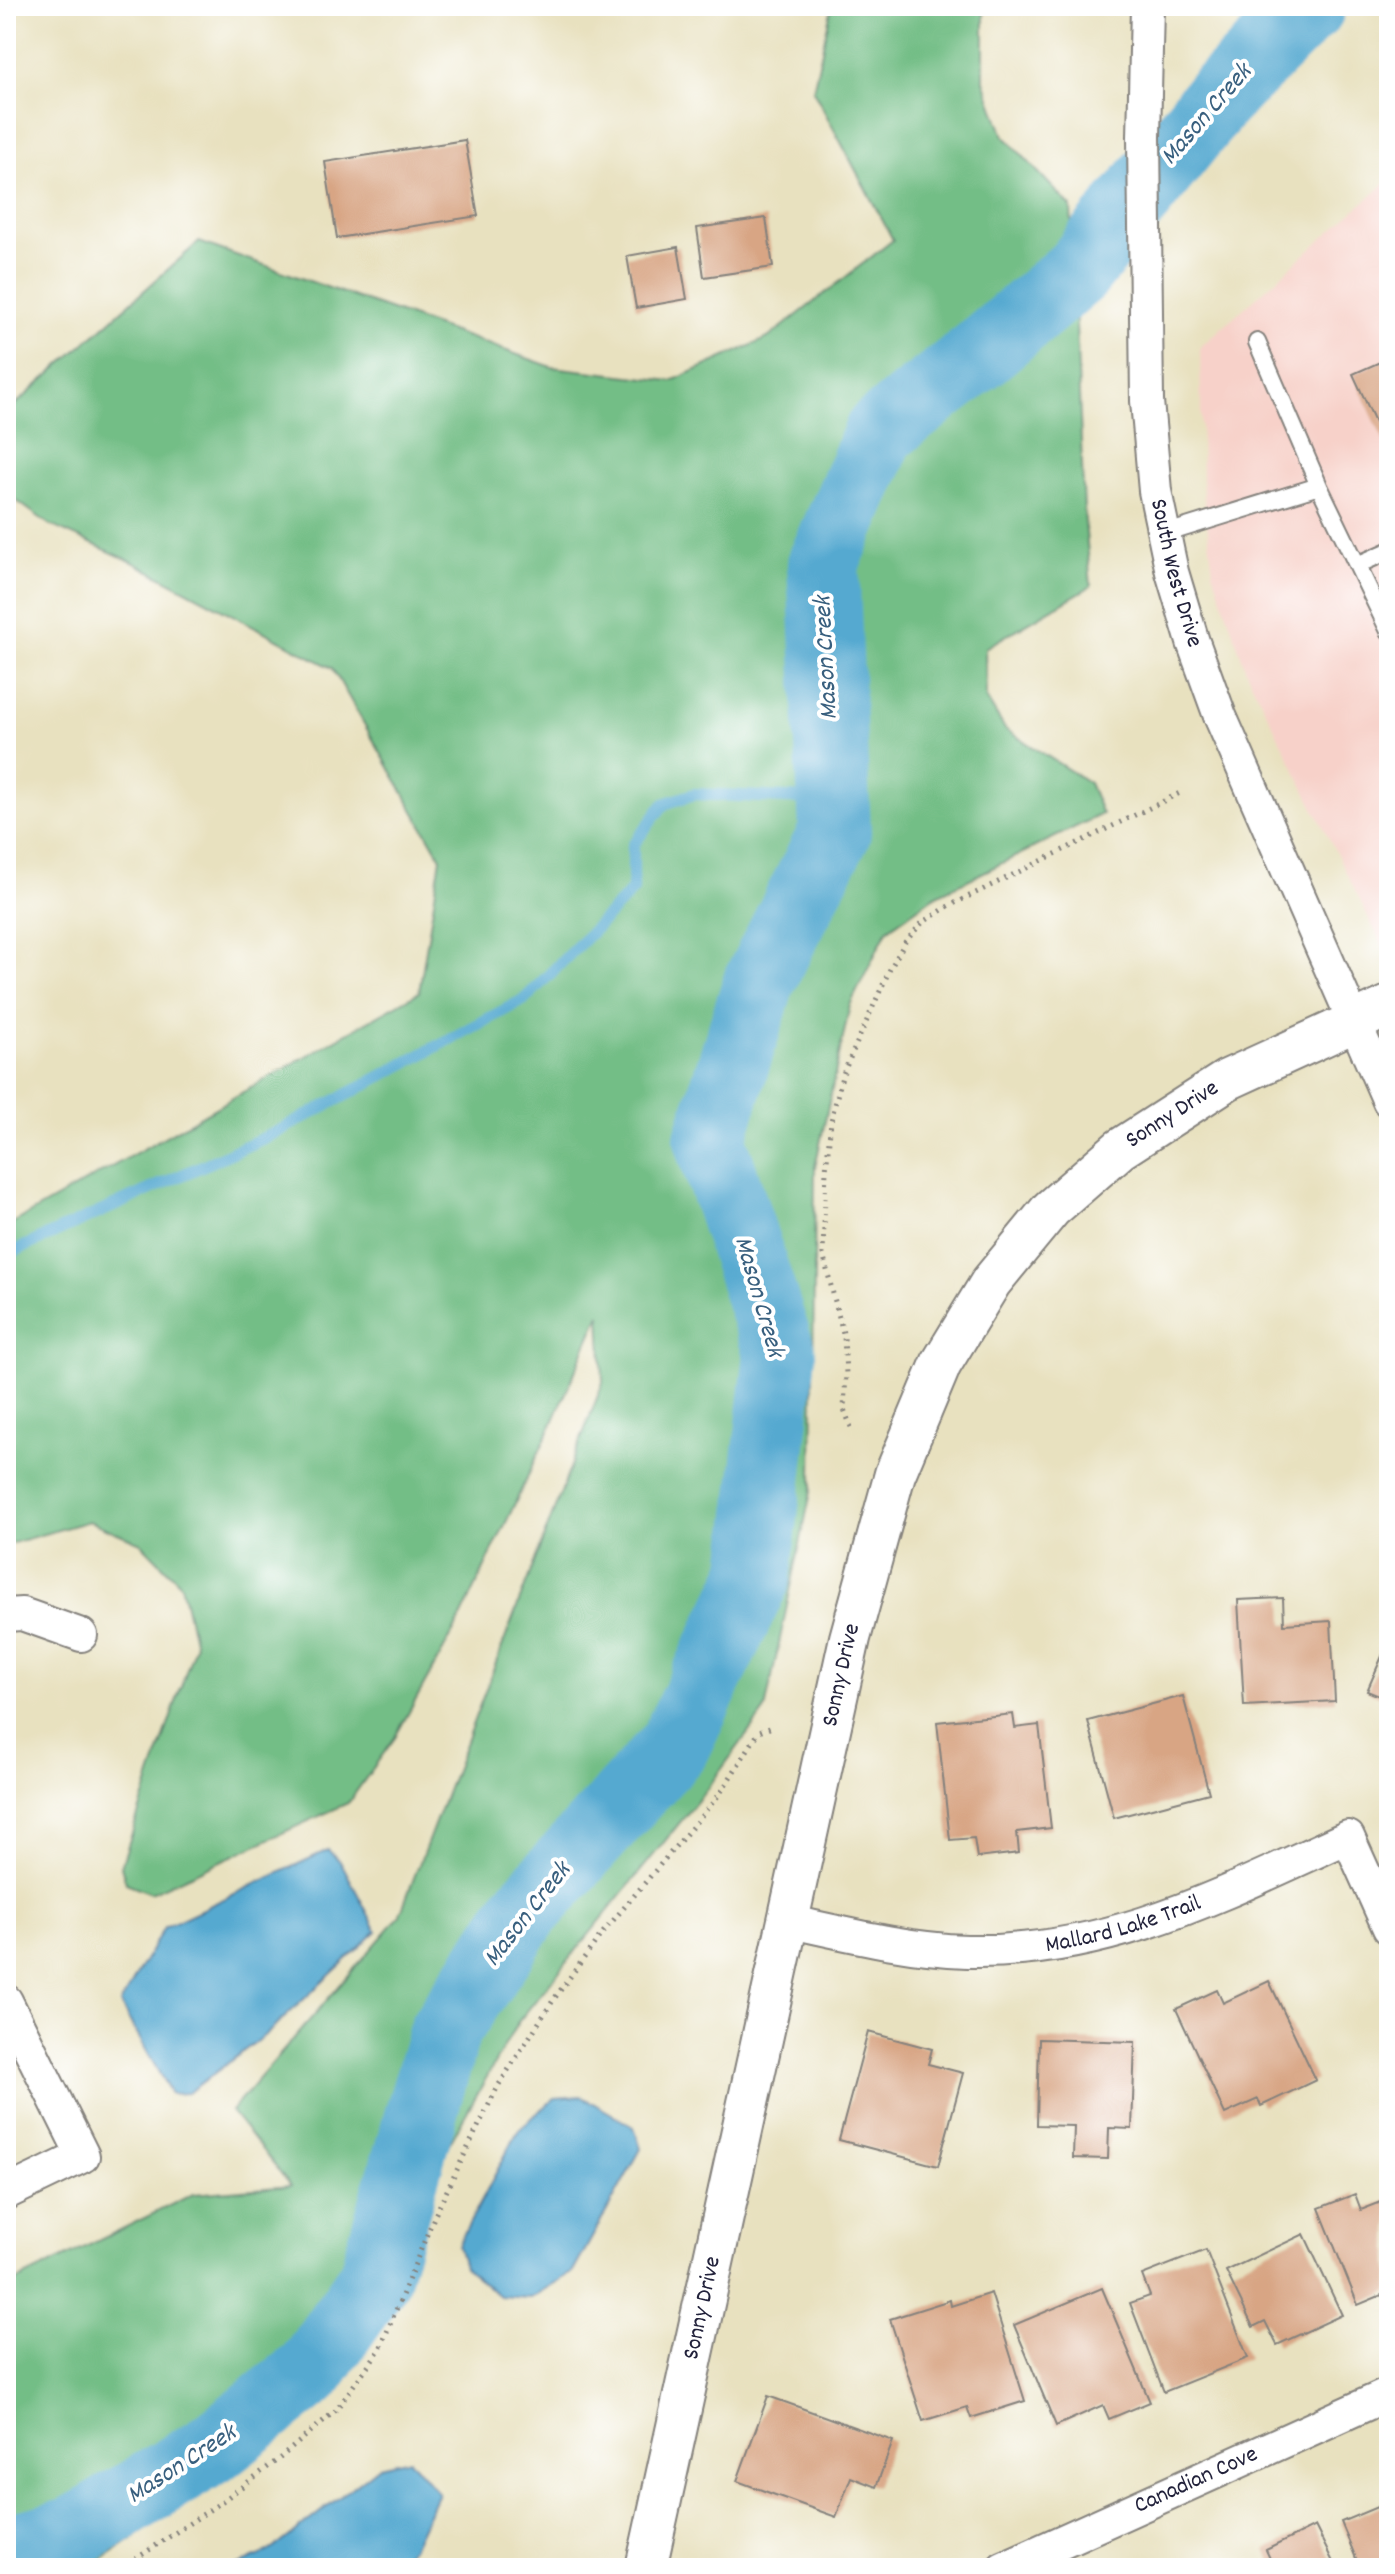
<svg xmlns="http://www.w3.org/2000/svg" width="1395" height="2574" font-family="Dekko,sans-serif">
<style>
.built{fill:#f7d1c9}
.forest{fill:#73be86;stroke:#4a7060;stroke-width:2}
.water{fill:#54a9d0;stroke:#3b6686;stroke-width:2}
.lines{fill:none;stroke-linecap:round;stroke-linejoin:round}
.stream{stroke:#54a9d0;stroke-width:12}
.river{stroke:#54a9d0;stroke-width:72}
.building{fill:#d8a584}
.service-casing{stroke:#85827d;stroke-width:20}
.minor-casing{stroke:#85827d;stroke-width:36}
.tertiary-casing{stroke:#85827d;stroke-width:44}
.path{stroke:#85827d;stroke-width:5;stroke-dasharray:2 6;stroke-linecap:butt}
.service{stroke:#fff;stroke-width:16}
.minor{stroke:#fff;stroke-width:32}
.tertiary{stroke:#fff;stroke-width:40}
.labels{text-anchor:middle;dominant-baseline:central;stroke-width:8;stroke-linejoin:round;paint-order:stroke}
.street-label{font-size:24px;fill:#22223b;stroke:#fff}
.water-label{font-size:26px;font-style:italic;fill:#385f7e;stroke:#fff}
</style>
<rect width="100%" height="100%" fill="#fff"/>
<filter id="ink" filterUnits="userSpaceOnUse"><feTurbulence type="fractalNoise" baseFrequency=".0125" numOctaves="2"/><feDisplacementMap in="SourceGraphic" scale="16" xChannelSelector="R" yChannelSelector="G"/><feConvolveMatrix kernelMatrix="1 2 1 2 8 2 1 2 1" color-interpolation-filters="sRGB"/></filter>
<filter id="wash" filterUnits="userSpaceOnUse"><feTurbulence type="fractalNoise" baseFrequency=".006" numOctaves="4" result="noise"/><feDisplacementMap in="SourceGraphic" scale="32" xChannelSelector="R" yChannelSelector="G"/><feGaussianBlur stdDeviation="1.8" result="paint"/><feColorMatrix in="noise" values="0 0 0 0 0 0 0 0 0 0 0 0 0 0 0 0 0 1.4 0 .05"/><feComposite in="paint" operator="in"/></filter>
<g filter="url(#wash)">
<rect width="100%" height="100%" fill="#e8e1bf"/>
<path class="built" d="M1389 180V959L1247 673 1213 572 1202 480 1200 347Z"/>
<path class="forest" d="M832 6H984V81L1004 136 1071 207 1084 511 1091 586 985 648 986 698 1005 729 1089 783 1102 814 933 897 887 930 850 1005 815 1167 812 1487 765 1710 704 1793 518 2022 437 2165 370 2333 327 2400 235 2469 90 2568H6V2286L193 2194 291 2186 231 2111 399 1917 603 1382 600 1314 551 1427 459 1622 394 1739 348 1803 151 1893 126 1883 121 1866 195 1645 181 1584 141 1543 89 1521 6 1545V1227L419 992 441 858 332 668 135 563 50 525 6 493V413L199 242 552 367 672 381 768 338 893 240 813 90Z"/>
<path class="water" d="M328 1850 341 1862 377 1931 269 2032 188 2093 171 2094 120 2004 164 1927Z
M581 2096 634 2127 641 2149 573 2272 530 2298 499 2296 464 2267 458 2245 519 2129 555 2098Z
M409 2459 438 2493 412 2548 390 2568H232L272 2550 379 2466Z"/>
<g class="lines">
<path class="stream" d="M6 1255 279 1131 525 999 633 890V845L664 804 694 794 832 800"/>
<path class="river" d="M6 2550 72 2534 209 2451 309 2373 374 2278 445 2030 525 1911 674 1746 755 1577 780 1354 710 1139 759 982 835 832 823 564 880 432 975 358 1078 271 1217 99 1310 6"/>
</g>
<g id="blocks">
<path class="building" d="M465 140 478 216 337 238 325 162Z
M766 218 773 267 704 277 697 228Z
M678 247 687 299 636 308 627 256Z
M1389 358V452L1353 374Z
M1283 1598 1284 1624 1331 1621 1335 1701 1244 1706 1238 1600Z
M1389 1640V1700L1367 1691Z
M1183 1696 1209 1793 1114 1818 1088 1721Z
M1013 1714 1015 1728 1039 1725 1051 1828 1017 1832 1019 1853 977 1858 974 1838 950 1840 937 1722Z
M1269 1981 1316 2080 1261 2106 1258 2099 1225 2114 1176 2009 1217 1990 1223 2003Z
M868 2032 932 2049 928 2064 963 2073 938 2166 839 2140Z
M1039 2039 1135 2042 1132 2129 1109 2128 1108 2159 1073 2158 1074 2126 1037 2125Z
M1355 2194 1361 2210 1389 2199V2292L1358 2305 1319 2208Z
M1304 2234 1342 2315 1277 2345 1265 2321 1253 2327 1226 2271Z
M1206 2250 1248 2358 1164 2392 1130 2303 1150 2296 1142 2275Z
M1102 2288 1150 2402 1109 2419 1103 2405 1056 2426 1014 2325Z
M991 2293 1025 2401 971 2418 967 2407 923 2421 890 2319 950 2300 951 2306Z
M768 2396 893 2441 876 2487 851 2477 836 2517 737 2481Z
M1389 2502V2568H1360L1341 2522Z
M1315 2526 1336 2568H1262L1272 2563 1266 2550Z"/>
</g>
</g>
<g filter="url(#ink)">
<use href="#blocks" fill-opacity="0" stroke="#85827d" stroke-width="2"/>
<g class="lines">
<defs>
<path id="service" d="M1319 486 1389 631
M1164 534 1319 486 1257 342
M1357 565 1389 551"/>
<g id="minor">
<path id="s1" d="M1147 6 1144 137 1147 401 1155 491 1172 572 1193 642 1220 716 1389 1101"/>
<path d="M6 1615 22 1614 81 1635"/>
<path id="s2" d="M787 1921C847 1934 906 1949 967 1951 1110 1954 1222 1894 1348 1837L1389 1928"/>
<path d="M6 2001 83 2156 6 2193"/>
<path id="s3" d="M1003 2568 1389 2394"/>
</g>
<g id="tertiary">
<path id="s4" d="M646 2568 850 1638 895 1474 941 1364 991 1282 1051 1209 1120 1149 1227 1080 1389 1006"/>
</g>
</defs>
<use href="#service" class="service-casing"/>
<use href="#minor" class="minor-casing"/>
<use href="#tertiary" class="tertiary-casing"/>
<path class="path" d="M851 1427 844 1409 846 1374 844 1337 823 1254 826 1170 831 1121 842 1076 890 969 905 942 922 923 947 907 1182 792
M122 2568 220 2503 280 2458 335 2411 380 2349 435 2215 498 2086 554 1999 600 1936 719 1795 759 1732 775 1726"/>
<use href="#service" class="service"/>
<use href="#minor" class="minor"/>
<use href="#tertiary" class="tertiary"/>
</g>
</g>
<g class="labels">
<g class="street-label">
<text stroke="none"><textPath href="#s1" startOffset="570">South West Drive</textPath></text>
<text stroke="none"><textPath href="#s4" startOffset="1586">Sonny Drive</textPath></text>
<text stroke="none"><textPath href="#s4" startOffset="914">Sonny Drive</textPath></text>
<text stroke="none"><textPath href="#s2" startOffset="342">Mallard Lake Trail</textPath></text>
<text stroke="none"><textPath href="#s4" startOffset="266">Sonny Drive</textPath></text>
<text stroke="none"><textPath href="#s3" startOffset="212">Canadian Cove</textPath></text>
</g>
<g class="water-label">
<text transform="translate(1207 115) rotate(-49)">Mason Creek</text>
<text transform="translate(827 658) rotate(-93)">Mason Creek</text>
<text transform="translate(758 1297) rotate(74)">Mason Creek</text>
<text transform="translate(528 1915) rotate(-52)">Mason Creek</text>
<text transform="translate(182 2465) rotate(-33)">Mason Creek</text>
</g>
</g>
<rect width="1395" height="2574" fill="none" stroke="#fff" stroke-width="32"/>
</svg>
